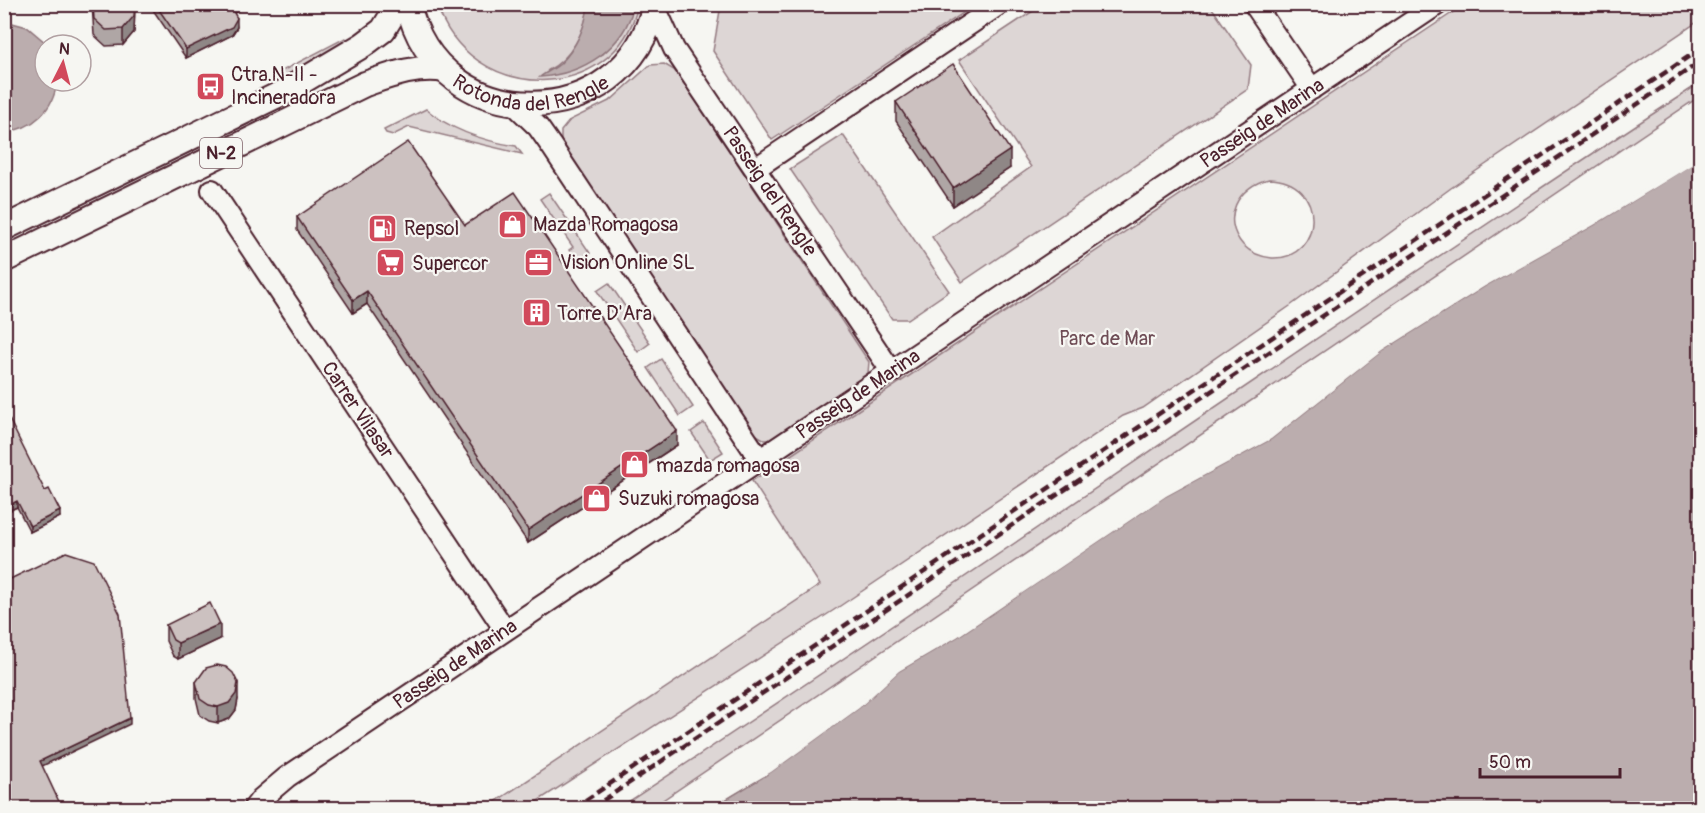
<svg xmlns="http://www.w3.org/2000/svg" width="1705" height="813" font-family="Pangolin,sans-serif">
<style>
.green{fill:#ddd6d5;stroke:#947a80;stroke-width:1.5;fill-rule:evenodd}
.water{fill:#bbadae;stroke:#8e747a;stroke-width:1.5}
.pier{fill:#f6f6f2}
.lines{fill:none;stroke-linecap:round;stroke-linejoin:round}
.minor-casing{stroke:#4a1f2b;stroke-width:24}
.major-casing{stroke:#4a1f2b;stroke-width:28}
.minor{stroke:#f6f6f2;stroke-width:20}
.major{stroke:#f6f6f2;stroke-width:24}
.rail{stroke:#4a1f2b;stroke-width:4.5;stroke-dasharray:9 4.5;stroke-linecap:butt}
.wall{fill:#afa6a5;stroke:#4a1f2b;stroke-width:1.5}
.shaded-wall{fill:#8f8786;stroke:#4a1f2b;stroke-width:1.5}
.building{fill:#ccc1c0;stroke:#4a1f2b;stroke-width:1.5}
.labels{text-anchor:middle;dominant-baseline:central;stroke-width:4.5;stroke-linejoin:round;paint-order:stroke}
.shield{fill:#f6f6f2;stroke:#7e6067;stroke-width:1.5}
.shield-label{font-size:18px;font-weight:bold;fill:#4a1f2b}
.street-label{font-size:20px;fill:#4a1f2b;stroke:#f6f6f2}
.poi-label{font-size:20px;fill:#4a1f2b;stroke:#f6f6f2;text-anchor:start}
.park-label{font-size:20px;fill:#6f4d56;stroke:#f6f6f2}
</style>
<rect width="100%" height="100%" fill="#f6f6f2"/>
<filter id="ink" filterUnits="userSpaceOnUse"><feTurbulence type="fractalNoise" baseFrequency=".0167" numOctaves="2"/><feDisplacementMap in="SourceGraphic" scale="12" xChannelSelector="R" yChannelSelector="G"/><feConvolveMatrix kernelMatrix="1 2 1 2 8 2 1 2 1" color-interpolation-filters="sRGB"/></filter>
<g filter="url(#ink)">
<path class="green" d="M437 5H588C586 31 571 59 547 71L603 54 627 23 634 5H638C615 107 469 104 437 5Z
M721 5V4L975 5 772 140 713 51Z
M1042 5H1210L1251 65 1248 89 962 282 932 237 1031 167 959 60Z
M1464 5H1700V20L1451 188 1290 306 1143 408 1123 416 834 610 527 808H486L820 585 752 481ZM1269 179C1328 180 1324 260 1272 258 1262 257 1251 253 1243 245 1220 219 1238 186 1269 179Z
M345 38 350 40 284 78H279L280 72Z
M664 64 674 70 682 80 869 362 868 373 862 380 771 440H765L755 434 561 142V131L570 120 611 100 650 65Z
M1700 83V96L651 808H619C981 570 1337 320 1700 83Z
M426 109C452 131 483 141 516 146L522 154 409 127 393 135 386 133 384 130Z
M843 135 949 291 908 319H892L790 169Z
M549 193 590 253 576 262 569 250 573 247 540 199Z
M609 283 650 343 638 352 597 291Z
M661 359 693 407 680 416 648 368Z
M704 423 723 452 710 460 691 432Z"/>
<path class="water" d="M588 5H634C624 49 583 74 540 77 546 72 554 69 560 64 576 48 586 26 588 5Z
M5 21 27 27 46 43 45 81H57C54 110 33 129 5 132Z
M1700 159V808H712L771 772 859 708 899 671 957 637 1166 496 1271 439 1382 351 1485 286 1594 225Z"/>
<path class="pier" d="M1700 156 1698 161 1594 225 1485 286 1382 351 1271 439 1166 496 957 637 899 671 859 708 771 772 709 808 769 770 857 705 898 669 956 635 1164 494 1270 436 1381 348 1483 284 1593 222Z"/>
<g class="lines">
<defs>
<path id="minor" d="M1254 4 1312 89
M655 7 674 49 892 372
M513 103 538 127 552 147 760 460
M756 168 1000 4
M212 190 505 630
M254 808 261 799 287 777 1438 4"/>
<g id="major">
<path id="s1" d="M408 4C438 137 626 137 655 4"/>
<path d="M4 228 284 92 363 45 383 30 399 4"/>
<path d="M4 260 365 84C391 75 418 65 445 70"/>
</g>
</defs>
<use href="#minor" class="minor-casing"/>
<use href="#major" class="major-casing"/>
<use href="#minor" class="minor"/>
<use href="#major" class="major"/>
<path class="rail" d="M574 808 1700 49
M592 808 1700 62"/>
</g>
<path class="wall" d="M92 4H135L134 32 123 45 106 46 94 35Z
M149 4H250L234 13 237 27 232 35 186 58Z
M896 102 1010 168 953 206 896 121Z
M297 217 465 225 677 445 528 543 367 304 353 313 297 230Z
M4 421 60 517 30 532 17 507 4 513Z
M166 625 220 639 178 659 173 656 166 641Z
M196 682 238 699 236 710 229 719 218 723 209 721 200 715 196 698Z"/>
<path class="shaded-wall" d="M135 4 134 32 123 45V29Z
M233 4H250L230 15V6Z
M237 18V27L232 35 186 58V49Z
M1010 150V168L953 206V188Z
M367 291V304L353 313V300Z
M677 431V445L528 543V530Z
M17 501V507L4 513V508Z
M60 511V517L30 532V526Z
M220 624V639L178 659V643Z
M238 683V699L236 710 229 719 218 723V707Z
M130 718V724L40 767V761Z"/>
<path class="building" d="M93 4H135L134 16 123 29 106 30 94 19Z
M155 4H233L230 6 237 18 232 27 186 49Z
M953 64 1010 150 953 188 896 102Z
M408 142 465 225 515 192 677 431 528 530 367 291 353 300 297 217Z
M9 419 45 491 49 489 60 511 30 526 17 501 4 508V421Z
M66 552 94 561 120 614 130 718 40 761 62 808H4V582Z
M210 603 220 624 178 643 173 640 166 625Z
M217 665 226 667 233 673 238 683 236 694 229 703 218 707 209 705 200 699 196 682 206 668Z"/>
</g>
<defs>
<symbol id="bus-square" viewBox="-11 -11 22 22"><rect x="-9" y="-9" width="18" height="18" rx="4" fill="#d1495b" stroke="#f6f6f2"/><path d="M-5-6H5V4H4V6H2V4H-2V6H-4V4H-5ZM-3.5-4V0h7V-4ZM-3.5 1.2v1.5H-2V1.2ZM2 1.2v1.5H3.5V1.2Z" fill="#fff"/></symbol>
<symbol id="shop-square" viewBox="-11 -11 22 22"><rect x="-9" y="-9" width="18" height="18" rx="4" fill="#d1495b" stroke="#f6f6f2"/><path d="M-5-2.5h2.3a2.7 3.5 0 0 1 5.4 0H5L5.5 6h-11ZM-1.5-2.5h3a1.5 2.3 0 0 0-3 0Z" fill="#fff"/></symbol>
<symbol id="fuel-square" viewBox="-11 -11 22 22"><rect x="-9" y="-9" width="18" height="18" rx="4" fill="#d1495b" stroke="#f6f6f2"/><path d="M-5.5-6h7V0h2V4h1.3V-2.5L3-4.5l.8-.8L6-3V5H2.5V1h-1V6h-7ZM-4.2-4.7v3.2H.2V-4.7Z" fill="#fff"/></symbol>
<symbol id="office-square" viewBox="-11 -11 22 22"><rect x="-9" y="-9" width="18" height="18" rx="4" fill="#d1495b" stroke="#f6f6f2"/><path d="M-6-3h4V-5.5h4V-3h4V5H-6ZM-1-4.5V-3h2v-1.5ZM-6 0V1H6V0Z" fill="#fff"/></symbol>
<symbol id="supermarket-square" viewBox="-11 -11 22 22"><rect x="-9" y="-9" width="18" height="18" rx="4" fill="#d1495b" stroke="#f6f6f2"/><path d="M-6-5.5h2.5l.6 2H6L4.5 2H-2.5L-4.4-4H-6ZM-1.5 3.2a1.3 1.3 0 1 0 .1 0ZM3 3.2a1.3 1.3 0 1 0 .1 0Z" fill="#fff"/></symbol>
<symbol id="building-square" viewBox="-11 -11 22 22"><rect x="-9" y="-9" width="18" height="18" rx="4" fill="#d1495b" stroke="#f6f6f2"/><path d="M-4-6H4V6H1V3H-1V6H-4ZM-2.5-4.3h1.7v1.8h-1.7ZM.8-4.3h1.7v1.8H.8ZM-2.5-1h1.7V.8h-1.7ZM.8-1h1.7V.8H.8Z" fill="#fff"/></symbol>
</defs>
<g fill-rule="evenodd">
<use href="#bus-square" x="194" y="70" width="33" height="33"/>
<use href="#shop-square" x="496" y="208" width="33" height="33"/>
<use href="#fuel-square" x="366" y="212" width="33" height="33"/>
<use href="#office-square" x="522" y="246" width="33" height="33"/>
<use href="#supermarket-square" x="374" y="246" width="33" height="33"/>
<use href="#building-square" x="520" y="296" width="33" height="33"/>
<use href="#shop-square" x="618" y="448" width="33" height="33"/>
<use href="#shop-square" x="580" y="482" width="33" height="33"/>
</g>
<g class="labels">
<rect class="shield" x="200" y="138" width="42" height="30" rx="4.5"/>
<g class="shield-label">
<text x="221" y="153">N-2</text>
</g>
<g class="street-label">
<text stroke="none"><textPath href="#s1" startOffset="171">Rotonda del Rengle</textPath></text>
<text transform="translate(1262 123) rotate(-34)">Passeig de Marina</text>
<text transform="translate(770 191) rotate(56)">Passeig del Rengle</text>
<text transform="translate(858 394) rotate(-34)">Passeig de Marina</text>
<text transform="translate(358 410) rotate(56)">Carrer Vilasar</text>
<text transform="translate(455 664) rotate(-34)">Passeig de Marina</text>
</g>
<g class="poi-label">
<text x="231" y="74">Ctra.N-II -<tspan x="231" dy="23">Incineradora</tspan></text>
<text x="533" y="224">Mazda Romagosa</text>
<text x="404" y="228">Repsol</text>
<text x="560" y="262">Vision Online SL</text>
<text x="412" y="263">Supercor</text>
<text x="557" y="313">Torre D'Ara</text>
<text x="656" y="465">mazda romagosa</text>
<text x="618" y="498">Suzuki romagosa</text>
</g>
<g class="park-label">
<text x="1107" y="338">Parc de Mar</text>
</g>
</g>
<rect width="1705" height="813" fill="none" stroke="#f6f6f2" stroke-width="24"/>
<rect x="12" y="12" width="1681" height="789" fill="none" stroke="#4a1f2b" stroke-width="2" filter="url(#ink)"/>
<g transform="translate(63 63) rotate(6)"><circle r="28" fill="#f6f6f2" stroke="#b1a0a2" stroke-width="1.5"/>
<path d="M0-4.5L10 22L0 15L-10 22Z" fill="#d1495b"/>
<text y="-9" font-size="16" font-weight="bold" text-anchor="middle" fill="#4a1f2b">N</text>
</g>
<path d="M1480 768v9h140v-9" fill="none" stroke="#4a1f2b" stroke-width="3"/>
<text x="1489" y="768" font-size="18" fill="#4a1f2b" stroke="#f6f6f2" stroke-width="4.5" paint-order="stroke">50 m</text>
</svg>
